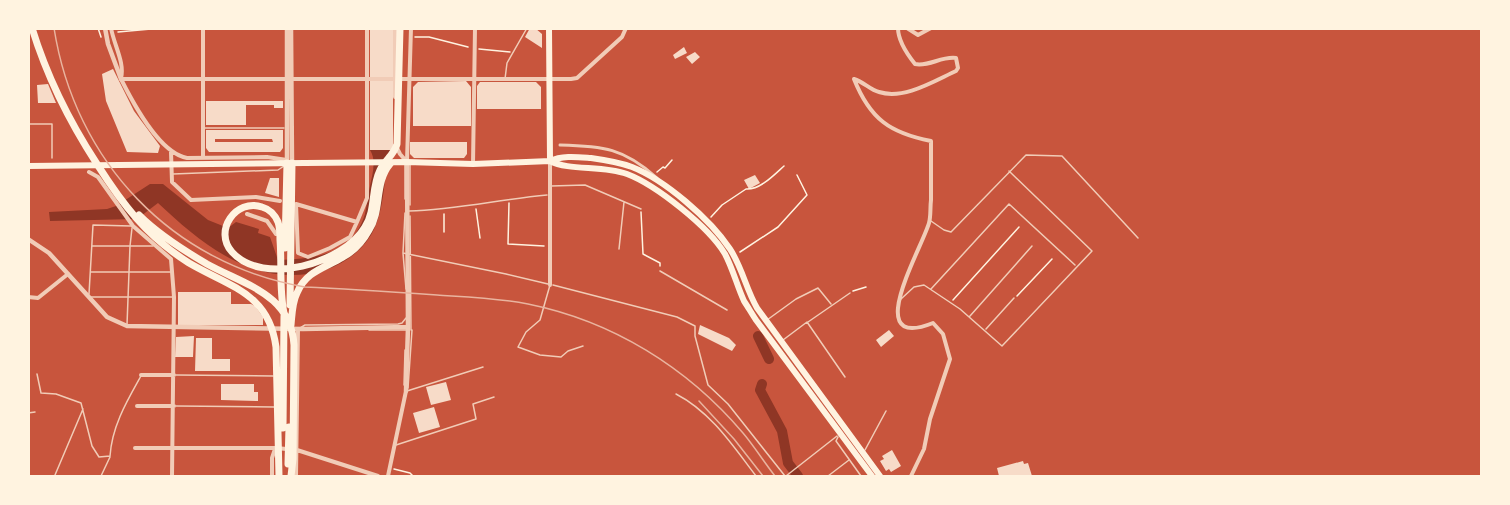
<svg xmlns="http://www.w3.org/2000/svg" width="1510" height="505" font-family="'Nunito Sans',sans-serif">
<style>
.water{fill:#8f3625}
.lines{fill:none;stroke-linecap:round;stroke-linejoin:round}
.river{stroke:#8f3625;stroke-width:10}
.building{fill:#f7dbc8;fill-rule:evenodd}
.path{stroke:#fff3e0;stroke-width:1.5}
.service{stroke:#f1ccb7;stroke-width:1.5}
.pedestrian{stroke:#f1ccb7;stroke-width:3}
.minor{stroke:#f1ccb7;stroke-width:4}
.tertiary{stroke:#f1ccb7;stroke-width:4.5}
.primary{stroke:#fff3e0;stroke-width:6}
.motorway{stroke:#fff3e0;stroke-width:7}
.rail{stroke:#e9b49f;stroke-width:1.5}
</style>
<rect width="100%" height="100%" fill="#c8553d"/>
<path class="water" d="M370 29H393V150L386 155C386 178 383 216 371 235 346 275 293 283 252 268 215 255 186 229 158 203L137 219 50 221 49 212 107 209 116 206 150 184H163L208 220 228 228 236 222 259 229 258 233 270 237 278 260C314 259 353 255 365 214 367 205 368 195 370 186 372 175 377 161 370 150Z"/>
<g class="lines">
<path class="river" d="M758 336 769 359
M762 384 760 390 782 431 788 463 798 476"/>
</g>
<path class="building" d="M370 28H393V150H370Z
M530 28H535L542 34V48L525 37Z
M684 47 687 53 675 59 673 55Z
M695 52 700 57 692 64 686 57Z
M113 69 134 111 160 146 158 153 127 152 106 101 102 74Z
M466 81 471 87V126H413V87L418 82Z
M480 82H536L541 87V109H477V86Z
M48 84 56 103H38L37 85Z
M206 101H283V108H274V105H246V125H206Z
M206 130H283V148L280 152H209L206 148ZM215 139H272L273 142H215Z
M410 142H467V154L464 158H414L410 154Z
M755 175 760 183 749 189 744 180Z
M270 178H279V197L265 193Z
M178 292H231V304H251L255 306 263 317V325H178Z
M700 325 729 338 736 345 732 351 698 334Z
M889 330 894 336 881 347 876 340Z
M194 336 193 357H175L176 337Z
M196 338H212V359H230V371H195Z
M446 382 451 400 431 405 426 387Z
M221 384H254V392H258V401L221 400Z
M434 407 440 427 419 433 413 413Z
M892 450 901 466 891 472 889 469 886 471 880 461 884 459 882 456Z
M1023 461 1024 464 1028 463 1032 476H999L997 468Z"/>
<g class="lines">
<path class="path" d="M98 28 101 37
M118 32 162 28
M415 37H429L468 47
M479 49 510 52
M657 172 663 167 665 168 672 160
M509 203 508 244 544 246
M476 209 480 238
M641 212 643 254 660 263V266
M711 217 722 205 746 189C760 190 774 175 784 166
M444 232V214
M740 252 778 227 807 195 797 175
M853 291 866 287
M1017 296 1052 259
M953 300 1019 227
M394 469 410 473 413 476"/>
<path class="service" d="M505 79 507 63 527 28
M28 124H52V158
M205 128H284
M405 165V199
M173 174 278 170 284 166
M551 186 585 185 641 209
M410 205V165
M409 211C456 210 501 199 547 195
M405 213 403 253 406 289
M410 216 411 330
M931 221 944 230 951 232 1026 155 1062 156 1138 238
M92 246H153
M619 249 624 202
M403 253 506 274 548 284
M660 271 727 310
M91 272H171
M550 285 540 320 526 332 518 347 540 355 561 357 568 351 583 346
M553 285 677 317 695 326V336L708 385 728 404 785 476
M931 289 1009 204 1075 265
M89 294 93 225 131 226
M91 297H173
M901 299 914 287 924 285 960 309 1002 346 1092 251 1009 171
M970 316 1032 246
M767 320 796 299 818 288 831 304
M808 322 850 293
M127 325 130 246 132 228
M300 328 305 325 398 324 402 323 406 318
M986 329 1014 298
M369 330H406
M783 340 807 322 845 377
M37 374 41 393 56 394 81 403 92 446 99 457 110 456C112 426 127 401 141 376
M176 375 273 376
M404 385 405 350
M408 388 412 330
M407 391 483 367
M676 394C711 412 733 446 756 476
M176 406 274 407
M28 413 35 412
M838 437 836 441 861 476
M396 445 476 419 473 404 494 397
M865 450 886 411
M56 476 55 475 83 409
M101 476 110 457
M786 476 837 436
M828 476 849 460"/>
<path class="pedestrian" d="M560 145C603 146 624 148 657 178"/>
<path class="minor" d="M111 28C114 45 125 63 121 78
M203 28V157
M395 28V97
M898 28C898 41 907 54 915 64 929 67 941 56 956 58L958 68 956 71C934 81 904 100 879 92 870 90 864 82 854 79 870 119 890 133 931 141 931 161 931 180 931 200 930 208 931 216 929 223 922 248 860 352 933 323L943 334 950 359 930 419 924 449 911 476
M907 28 918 35 931 28
M121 79H571L577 78 622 37 626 28
M121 79C133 103 159 153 187 158L267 157 287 160
M396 146 400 154 407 162
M171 152 172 182 191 200 256 197 280 201
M407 161 411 28
M473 164 475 28
M89 172 98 177 133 226 171 259 174 297 172 476
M247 214 267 221 276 234
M357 222 350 237 330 248 308 257 298 253 296 204 357 222 367 198V28
M550 285V161
M28 297 38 298 68 274
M141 375H174
M137 406H174
M135 448H276L297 450 378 476
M272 476V458L275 449
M296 476 298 329
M388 476 406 391"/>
<path class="tertiary" d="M105 28 108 44 121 79
M291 28 292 163
M287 163V28
M28 239 49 253 107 317 127 326 303 329 408 327
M406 391 408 327 407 162"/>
<path class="primary" d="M549 28 550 161
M550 161C569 171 603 165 627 174 656 185 709 227 725 254 733 269 737 286 744 301 748 307 752 314 756 320L872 476
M28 166 407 162 473 164 550 161C562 155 578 157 591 158 605 160 619 162 632 167 665 180 710 219 730 249 742 267 746 289 757 308L880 476"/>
<path class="motorway" d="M32 28C47 77 69 121 97 164 109 183 122 202 137 219 152 236 170 251 189 263 230 287 269 293 276 347L279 476
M139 215C159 235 183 250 207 264 245 285 291 294 294 345L293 459 291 476
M285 248 287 163
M290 305 292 163
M284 313C279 289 282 265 280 240 280 234 280 228 278 222 275 215 269 209 262 207 236 198 213 231 232 252 263 287 344 263 365 227 376 210 371 188 380 170 385 160 394 155 397 144L400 28
M291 325C292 315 292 303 297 293 306 271 325 268 343 257 354 251 363 241 369 230 382 210 374 183 390 164
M283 428 284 316
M288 464 289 427"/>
<path class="rail" d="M54 28C75 162 172 264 305 287 349 289 393 292 437 295 468 297 498 298 528 304 612 321 687 367 743 433 754 446 764 462 775 476
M699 401 734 439 763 476"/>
</g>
<rect width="1510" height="505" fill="none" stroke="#fff3e0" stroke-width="60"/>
</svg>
